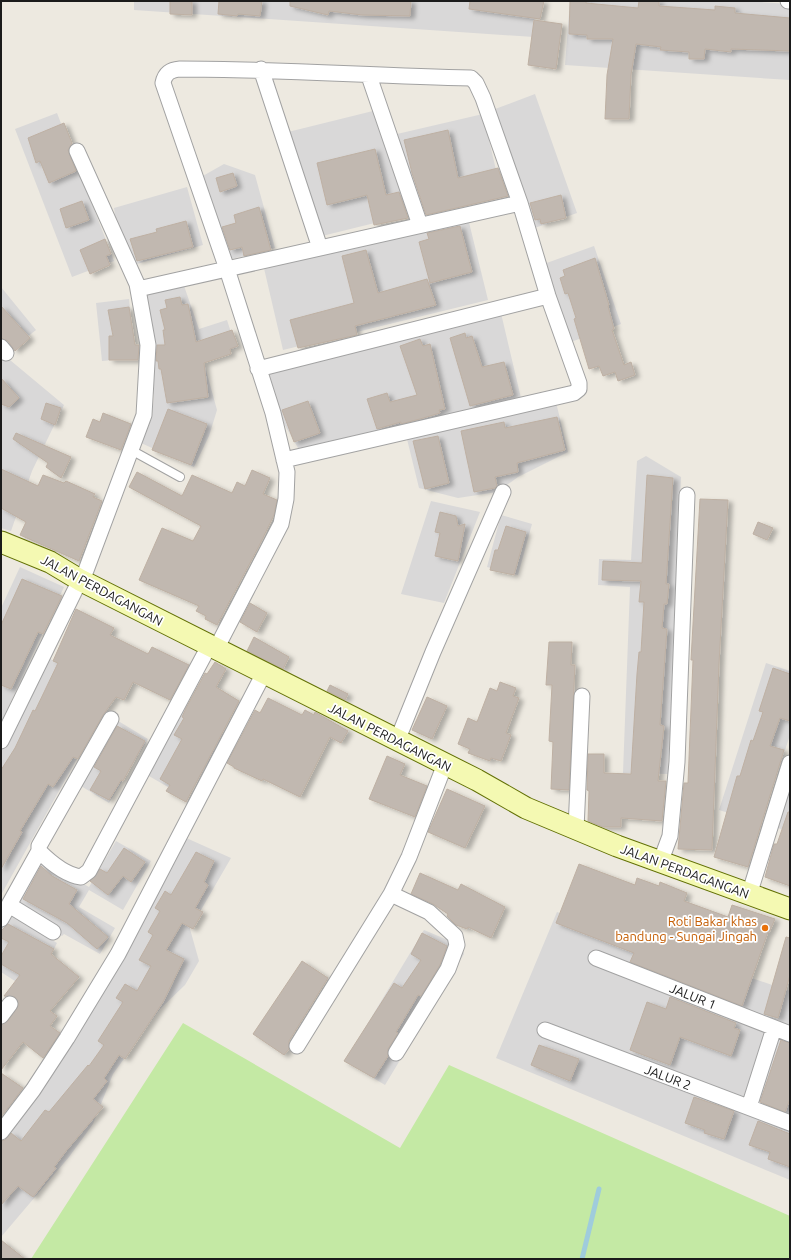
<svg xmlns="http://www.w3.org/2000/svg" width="791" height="1260" font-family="Ubuntu,sans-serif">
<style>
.residential{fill:#d9d8d8}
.grass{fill:#c4e9a4}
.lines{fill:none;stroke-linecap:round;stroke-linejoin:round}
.stream{stroke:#9fccdc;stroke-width:5}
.building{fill:#c1b8b0;stroke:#beb0a3;filter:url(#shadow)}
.lane-casing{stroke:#a2a2a2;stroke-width:10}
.street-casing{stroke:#a2a2a2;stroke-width:17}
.secondary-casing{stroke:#627004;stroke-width:23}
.lane{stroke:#fff;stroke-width:8}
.street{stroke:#fff;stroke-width:15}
.secondary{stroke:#f4f9b2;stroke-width:21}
.food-dot{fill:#e8710a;stroke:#fff;stroke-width:1.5}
.labels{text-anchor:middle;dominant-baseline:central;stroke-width:3.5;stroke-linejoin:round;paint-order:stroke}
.street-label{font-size:13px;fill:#1b1b1b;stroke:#fff}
.food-label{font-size:13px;fill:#c56008;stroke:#fff;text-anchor:end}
</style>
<defs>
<filter id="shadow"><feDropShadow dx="4.5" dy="2.5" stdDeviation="2" flood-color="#0004"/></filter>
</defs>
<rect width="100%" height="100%" fill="#ede9e0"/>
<path class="residential" d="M134 1H537L534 37 134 10Z
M570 1H743L790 4V80L565 65Z
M535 94 577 213 529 230 487 112Z
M381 109 407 215 318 237 284 133Z
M57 113 114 261 72 277 15 129Z
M483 114 502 196 415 216 397 134Z
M224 164 255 175 275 248 224 261 201 177Z
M187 187 203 245 130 266 118 235 114 208Z
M467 214 488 300 283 350 263 264Z
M594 246 621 324 568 343 541 265Z
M183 283 199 329 227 320 236 348 203 359 217 410 209 436 194 467 141 443 152 418 154 395 139 306 146 292Z
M1 287 36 330 4 355 64 405 32 471 11 531 1 528Z
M129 299 135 358 102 361 96 303Z
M500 309 521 398 301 453 280 417 266 366Z
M555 398 568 452 518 477 497 492 458 498 419 488 406 435Z
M646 456 681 477 668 774 623 773 630 587 598 585 599 559 631 560 637 461Z
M431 501 480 512 444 603 401 594Z
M501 515 532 524 518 575 487 567Z
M20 567 64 587 1 723V608Z
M46 657 105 686 117 696 88 739 1 895V749Z
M766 663 790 671V735L761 823 719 810Z
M180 709 225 735 187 798 142 772Z
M110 716 148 739 109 803 71 780Z
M790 780V832L775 827Z
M184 837 231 858 190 929 199 961 185 985 160 1009 113 1074 93 1124 69 1157 1 1237V1140L21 1116Z
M116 841 151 861 123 910 89 890 79 907 115 928 100 954 64 934 62 936 10 906 38 858 89 887Z
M557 912 790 991V1180L496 1058Z
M1 914H9L57 943 32 992 1 972Z
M424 930 462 946 464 954 385 1085 345 1061Z"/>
<path class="grass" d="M183 1023 400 1148 449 1065 790 1216V1259H31Z"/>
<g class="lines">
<path class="stream" d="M582 1259 599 1189"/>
</g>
<path class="building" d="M170 1H192V15L170 14Z
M219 1H262L260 16 238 14 237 16 218 14Z
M290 1H411L410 16 362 15 329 11 328 15 290 6Z
M470 1H544L540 19 469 9Z
M570 1H586V3L638 8 639 1H659V6L715 10V6L735 8V13L790 18V51L731 49V52L705 49 704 59H689V52L660 50 661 47 636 44 631 75 629 119H605L607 75 613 39H587V35L569 34Z
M534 20 562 24 556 69 528 65Z
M64 123 72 143 68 150 76 171 49 183 40 161 36 163 28 138Z
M448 130 458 178 498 168 508 196 426 215 412 173 404 140Z
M375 149 386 195 399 192 408 218 374 225 367 195 327 205 317 163Z
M233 173 237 186 220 192 216 178Z
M561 195 566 218 541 224 540 219 535 220 530 203Z
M82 201 89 220 66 228 60 209Z
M259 207 271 250 244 256 242 247 230 250 222 227 236 223 234 215Z
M186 221 193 247 137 261 130 239 157 232 156 229Z
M460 226 472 272 430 283 419 242 429 239 427 233Z
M105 239 111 254 106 256 110 265 90 274 80 250Z
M366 250 378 293 427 279 436 305 355 326 357 335 298 348 290 320 354 303 342 256Z
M595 258 609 305 608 306 614 329 612 330 624 365 631 362 635 375 618 381 615 372 603 376 599 366 589 369 574 319 576 318 568 293 565 294 560 278 565 276 563 270Z
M180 297 182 305 188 304 196 342 232 330 238 346 230 349 231 354 204 363 208 397 167 403 161 369H159L158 361H156L157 345H165L163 330H165L160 310 167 308 165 300Z
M1 306 30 338 15 351 8 341 1 338Z
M129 307 135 345H139L138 360H109V336H113L108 310Z
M465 333 466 338 472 336 482 367 504 362 513 395 470 406 450 338Z
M420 339 423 346 430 344 445 409 439 410 440 413 420 419 401 424V422L377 429 367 399 387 393 390 402 417 395 400 346Z
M1 378 19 398 9 407 1 404Z
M308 401 320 433 294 442 282 410Z
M46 403 61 408 55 425 41 419Z
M168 409 207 424 191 465 152 450Z
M103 413 131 424 121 450 86 437 93 419 100 422Z
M557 417 565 450 517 463 518 472 495 477 497 486 495 488 474 492 461 431 504 422 505 428Z
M16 433 71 457 61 478 46 467 48 463 13 439Z
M438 436 449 483 425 489 413 441Z
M1 469 38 486 43 475 64 483 66 481 95 494 93 497 102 501 79 561 20 535 26 522 1 508Z
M252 470 270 478 263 494 277 500 274 515 259 546 217 625 205 619 206 616 196 611 199 606 139 580 162 528 193 541 201 526 129 487 137 472 182 496 192 475 232 493 237 482 245 486Z
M647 475 673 478 666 584H669L667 604H664L662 628 667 629 660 725 664 726 658 781H666L662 821 621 818V827H603L588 821 589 791 587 790 588 754H604V773L631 774 637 674 639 652H641L644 602H639L641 581 602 580 603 561 642 563Z
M700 499 728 500 719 664 712 850 678 849 684 783H688L693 660H691Z
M440 512 456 516 458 526 465 524 458 561 435 556 440 533 435 532Z
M758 522 773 528 767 540 753 534Z
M506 526 526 532 514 575 490 570 495 550H498Z
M22 579 62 596 43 634 38 632 11 689 1 685V625Z
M250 603 267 613 257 632 240 622Z
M76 609 114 628 110 635 148 654 152 647 189 665 170 700 133 682 124 700 116 697 103 715 78 759 73 757 53 787 48 784 20 831 22 832 1 869V770L15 748 33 710 35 711 58 663 53 661Z
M254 637 289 657 283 669 247 651Z
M549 642H572L571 665H575L569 790 551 789 553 742 549 741 552 685H546Z
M215 662 226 669 216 687 239 701 186 802 166 791 170 785 160 779 182 739 174 735 184 718 182 717 186 708 205 673 207 674Z
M773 668 790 674V721L780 718 770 746 784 750 748 867 714 857 737 776H740L751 740 753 741 763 712 759 711Z
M500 682 516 688 513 696 519 698 506 733 511 735 501 761 491 758 490 761 468 753 470 749 458 744 468 718 477 722 490 688 497 691Z
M330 685 348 694 345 700 327 691Z
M427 697 447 706 432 739 412 730Z
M268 698 302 715 305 710 314 715 315 712 348 731 341 743 330 737 300 797 263 779 262 781 234 768V767L227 763 255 710 260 713Z
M117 726 145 741 123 781 121 780 109 800 90 790 101 771 94 767Z
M387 756 405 764 400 775 427 786 415 817 369 799Z
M447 789 485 806 465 848 428 832Z
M788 812H790V886L765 877 774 844H777Z
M124 848 145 862 131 882 123 876 108 895 90 881 100 869 107 873Z
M196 852 214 861 204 882 208 885 195 908 203 912 193 929 182 923 166 950 184 959 163 1002 125 1059 119 1055 104 1078 107 1081 93 1099 103 1107 66 1151 54 1167 56 1168 33 1197 18 1186 1 1205V1141L5 1140 11 1133 21 1141 45 1110 49 1112 88 1065 89 1066 104 1045 98 1041 123 1002 116 998 125 984 137 991 151 966 139 960 153 935 148 932 160 911 155 908 165 891 171 895Z
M579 864 635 885 637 878 659 886 660 882 687 893 684 901 728 917 732 905 775 919 769 933 768 932 742 1006 630 962 634 953 556 923Z
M41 866 52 876 77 890 69 904 108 937 97 949 67 923 23 899Z
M420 873 458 890 461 884 505 907 491 938 468 927 467 929 456 925 447 916 448 914 433 904 411 894Z
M8 924 54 949 51 954 79 977 50 1011 57 1016 50 1026 60 1033 43 1058 23 1042 1 1070V1025L8 1021 19 1005 15 997 4 996 20 975 1 964V956L9 942 1 938V931Z
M422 933 447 946 440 965 421 996 418 995 396 1032 398 1033 388 1049V1056L374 1078 344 1061 394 983 402 988 421 960 411 954Z
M786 937 790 938V975L778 1018 764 1014Z
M302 961 328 978 289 1041V1049L284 1055 253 1034Z
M670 997 736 1023 734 1028 740 1030 731 1056 680 1037 670 1065 630 1050 647 1002 666 1009Z
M781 1040 790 1043V1099L785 1112 760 1102Z
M539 1045 579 1059 570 1081 531 1065Z
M1 1073 23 1088 1 1117Z
M694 1097 734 1111 724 1139 704 1133 705 1130 685 1123Z
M758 1121 790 1134V1167L768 1159 770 1152 749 1145Z
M1 1240 25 1259H1Z"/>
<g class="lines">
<defs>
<path id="lane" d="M131 450 180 477"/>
<path id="street" d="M788 1H790
M261 69 320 248
M369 76 420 225
M77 151 137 284 148 345 144 415 82 581
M138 289 520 203
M1 347 6 353
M258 369 548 296
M216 649 281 524 286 499 287 472 273 413 227 269 163 83C165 73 170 70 180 69 277 69 374 76 471 78L476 83 483 98 520 203 548 296 579 383V389L574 393 284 460
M111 719 39 846V851C50 862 65 875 81 877L89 871 209 646
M1 741 80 580
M397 741 433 652 503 492
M576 829 582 696
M660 863 670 836 677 762 687 495
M391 894 429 912 455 936 457 945 448 969 396 1053
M749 895 790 763
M9 905 53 932
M1 919 39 851
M596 958 790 1034
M1 1016 10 1004
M545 1030 790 1123
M297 1046 391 894 409 857 445 764
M749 1107 774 1028
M1 1132 33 1090 67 1038 118 954 264 673"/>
<path id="secondary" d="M1 542 50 562 80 580 477 780 526 808 617 846 790 909"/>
</defs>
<use href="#lane" class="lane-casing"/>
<use href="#street" class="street-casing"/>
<use href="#secondary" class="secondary-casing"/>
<use href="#lane" class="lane"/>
<use href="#street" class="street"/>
<use href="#secondary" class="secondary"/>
</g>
<circle class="food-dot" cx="765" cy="928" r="4"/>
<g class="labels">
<g class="street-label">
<text transform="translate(102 590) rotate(28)">JALAN PERDAGANGAN</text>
<text transform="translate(390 737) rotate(27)">JALAN PERDAGANGAN</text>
<text transform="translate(685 871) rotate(20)">JALAN PERDAGANGAN</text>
<text transform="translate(693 996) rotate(22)">JALUR 1</text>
<text transform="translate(668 1077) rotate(21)">JALUR 2</text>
</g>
<g class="food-label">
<text x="757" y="921">Roti Bakar khas<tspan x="757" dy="15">bandung - Sungai Jingah</tspan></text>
</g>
</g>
<rect width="791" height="1260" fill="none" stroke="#1b1b1b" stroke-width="4"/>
</svg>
